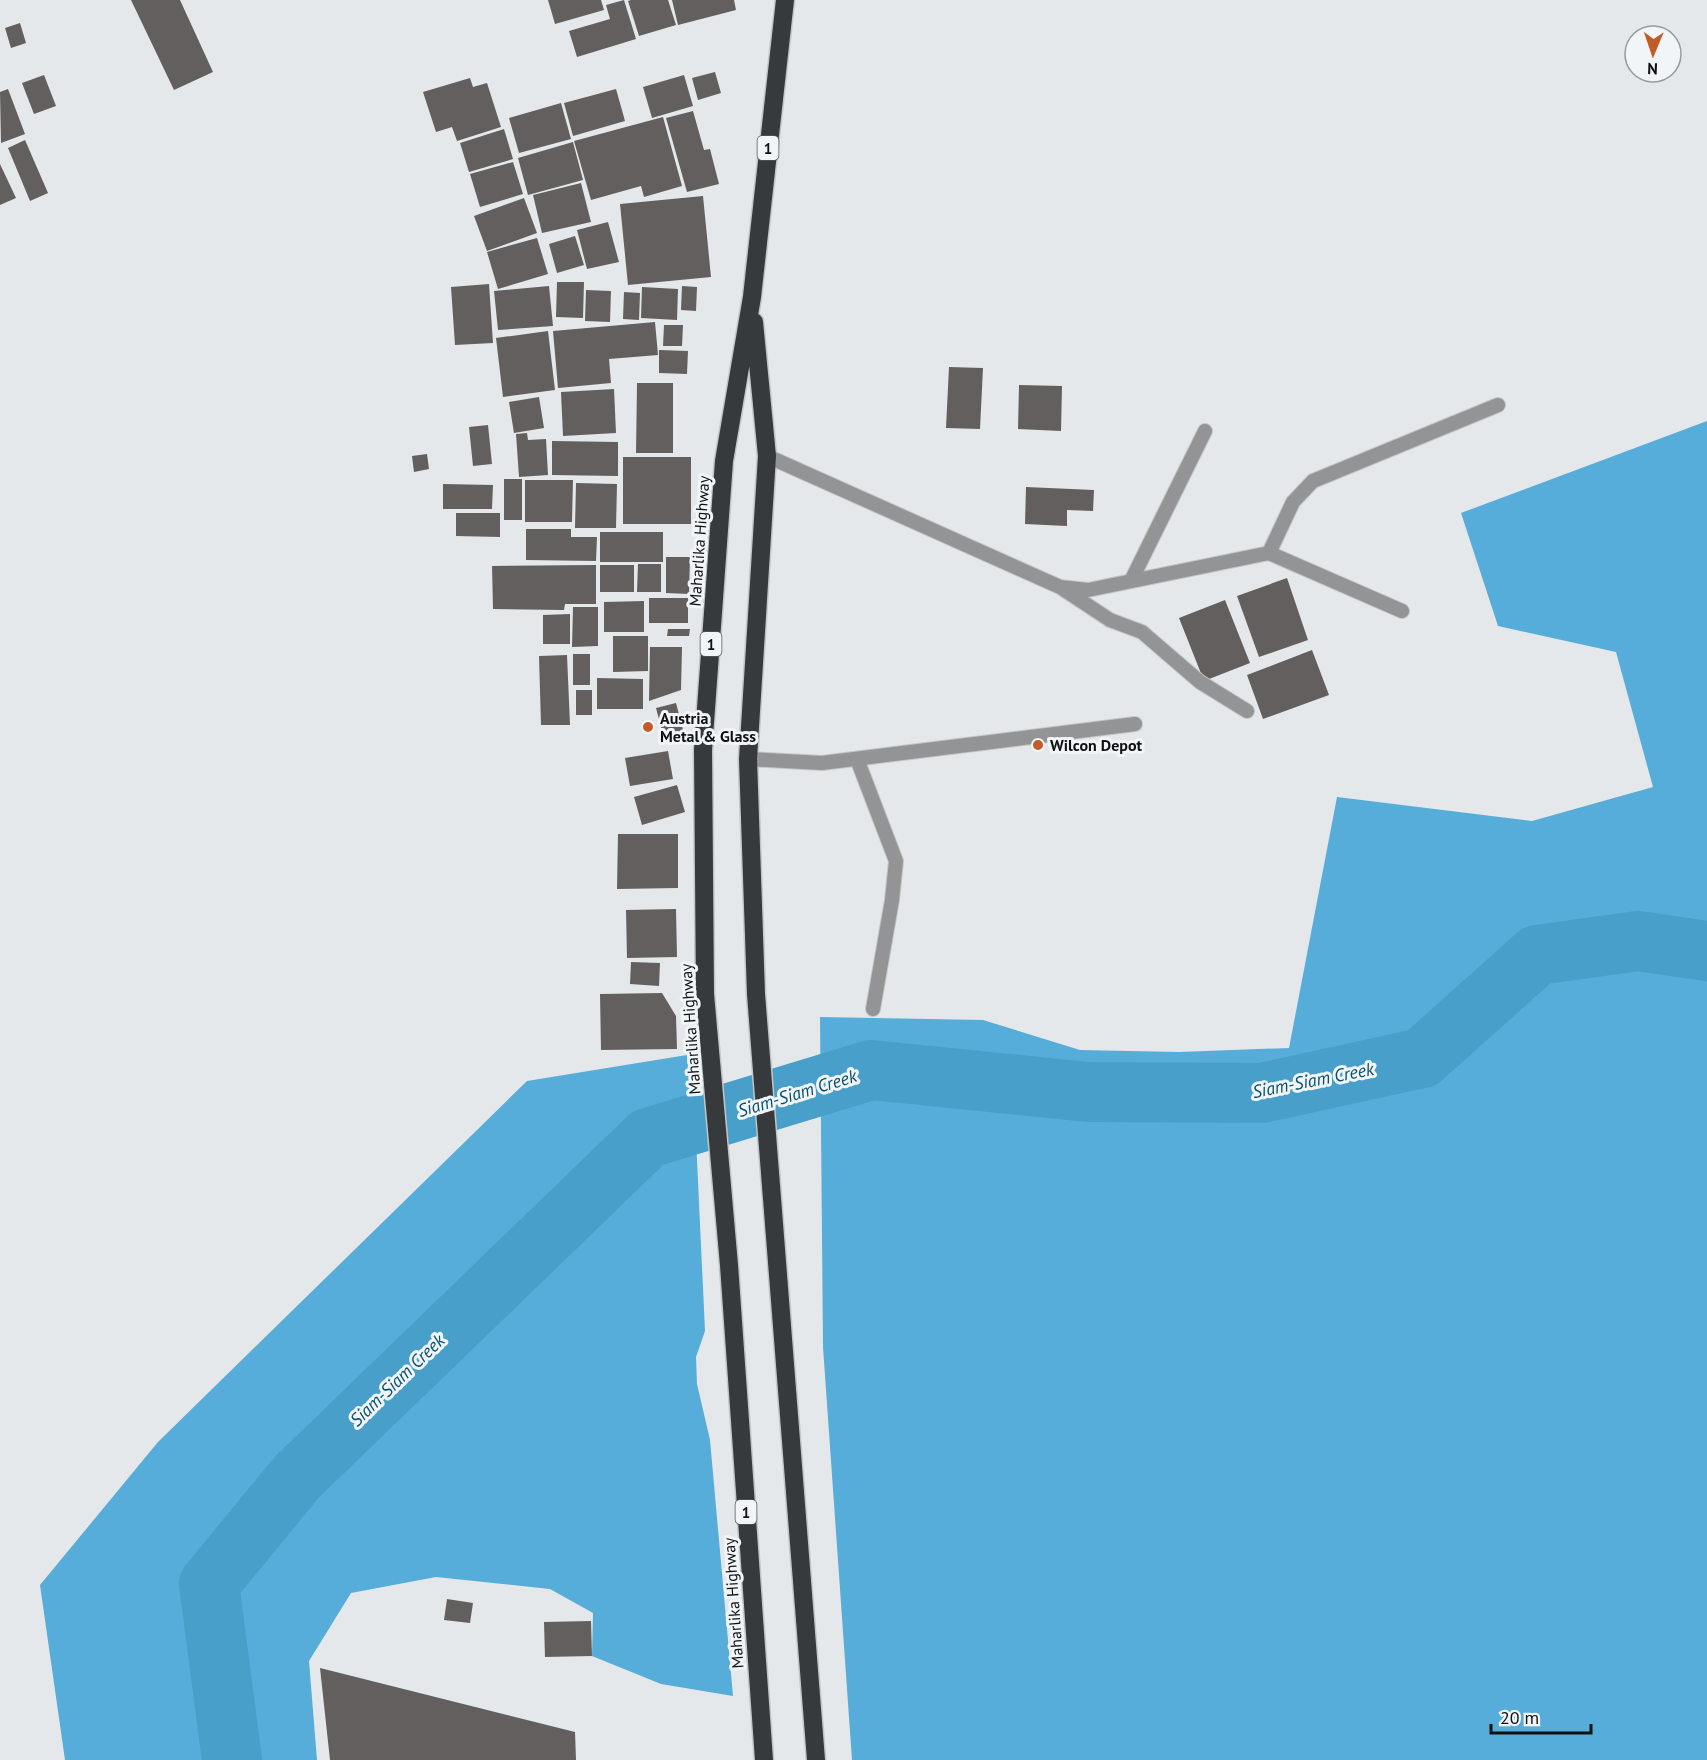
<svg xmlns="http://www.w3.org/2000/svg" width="1707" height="1760" font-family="'PT Sans',sans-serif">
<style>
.forest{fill:#57add9}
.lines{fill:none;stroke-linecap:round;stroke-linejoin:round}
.river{stroke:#489fca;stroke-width:60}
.building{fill:#635f5e}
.lane-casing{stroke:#c2c6c7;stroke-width:16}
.highway-casing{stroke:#c2c6c7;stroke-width:21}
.lane{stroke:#939495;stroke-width:14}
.highway{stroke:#373a3c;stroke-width:18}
.poi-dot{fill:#c15c28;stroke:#f1f5f7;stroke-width:2}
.labels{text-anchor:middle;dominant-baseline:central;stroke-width:6;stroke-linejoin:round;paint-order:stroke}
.shield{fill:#f1f5f7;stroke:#545657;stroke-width:1.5}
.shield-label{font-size:15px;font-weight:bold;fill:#101212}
.street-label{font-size:16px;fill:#101212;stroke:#f1f5f7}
.poi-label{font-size:16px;font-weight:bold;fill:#101212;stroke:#f1f5f7;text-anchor:start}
.water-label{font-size:18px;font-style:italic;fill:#07506d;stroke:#f1f5f7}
</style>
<rect width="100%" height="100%" fill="#e4e8ea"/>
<path class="forest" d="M1707 421V1760H852L823 1347 820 1017 983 1020 1080 1050 1179 1052 1289 1048 1337 797 1532 821 1653 787 1616 652 1498 626 1461 513Z
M687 1055 696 1139 705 1331 696 1357 697 1384 710 1440 733 1696 661 1684 592 1656 593 1613 550 1589 436 1577 351 1593 309 1661 317 1760H65L40 1585 158 1442 527 1081Z"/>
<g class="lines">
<path class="river" d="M232 1760 209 1584 297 1477 648 1138 871 1070 1088 1092 1262 1093 1422 1058 1537 955 1638 941 1707 951"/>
</g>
<path class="building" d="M131 0H180L213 72 174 90Z
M548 0H601L604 10 555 24Z
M624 0 636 39 577 57 569 31 610 19 606 5Z
M631 0H668L676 25 639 36 628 1Z
M672 0H734L736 10 678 25Z
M20 23 26 43 11 48 5 28Z
M715 72 721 93 698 100 692 78Z
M44 75 56 106 34 114 22 83Z
M684 75 693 106 652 118 643 87Z
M470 78 473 87 487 83 501 127 457 141 452 127 436 132 423 92Z
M8 89 25 134 1 143 0 92Z
M616 89 625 121 573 136 564 103Z
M561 103 571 139 519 153 509 118Z
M693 111 704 150 710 149 719 184 687 192 666 118Z
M663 117 682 186 644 197 641 186 591 200 574 141Z
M504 129 513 159 469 172 460 143Z
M25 140 48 193 30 201 8 148Z
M573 142 583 180 528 195 518 158Z
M513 162 523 194 480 207 470 174Z
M0 164 16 198 0 205Z
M581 183 591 222 542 233 533 195Z
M703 196 711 277 628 285 620 204Z
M524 198 537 233 487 251 474 216Z
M608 222 619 262 587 269 577 230Z
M575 236 584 265 557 273 549 244Z
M537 238 548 274 498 289 487 252Z
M557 282H584L583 318 556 317Z
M489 284 493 343 455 345 451 287Z
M549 286 553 326 498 330 494 291Z
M682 286 697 287 696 311 681 310Z
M642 287 678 289 677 320 641 318Z
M586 290 611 291 610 322 585 321Z
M624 292 640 293 639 320 623 319Z
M655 322 658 355 609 359 611 383 558 388 553 331Z
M664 325H683L682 346H663Z
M548 331 555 390 503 397 496 338Z
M659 350 688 351 687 374 659 373Z
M949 367 983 368 980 429 946 428Z
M637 383H673V453H636Z
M1019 385 1062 386 1061 431 1018 429Z
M614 389 616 433 563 436 561 392Z
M539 397 544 428 514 433 509 402Z
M488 425 492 464 473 466 469 427Z
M527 433 528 440 546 439 548 475 519 477 516 434Z
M552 441 618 442V476L552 475Z
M427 454 429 469 414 472 412 456Z
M623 457H691V524H623Z
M504 479H522V520H504Z
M525 480H573L572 522H525Z
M576 483 617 484 616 528H575Z
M443 484 493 485 492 509H443Z
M1026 487 1094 490 1093 511 1067 510V526L1025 524Z
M456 513H500V537L456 536Z
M526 529H571V537H597L596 561 526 560Z
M600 532H663V562H600Z
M666 557H690L689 594 666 593Z
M638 564H661V592H637Z
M596 565V604H565L564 610 493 609 492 566Z
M600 565H634V592H600Z
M1287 578 1308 640 1259 657 1237 596Z
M649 598H688V623H649Z
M1225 600 1250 663 1204 681 1179 618Z
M644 601V632H604V602Z
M573 607H598V646L572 647Z
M570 614V644H543V615Z
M668 629H690L689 636H667Z
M613 636H648V671L613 672Z
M650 647H682L681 690 649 701Z
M1312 650 1329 695 1263 719 1247 675Z
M573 654H590V685H573Z
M567 655 570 725H541L539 656Z
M597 678 643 679V709H597Z
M576 690H592V715H576Z
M676 703 685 737 665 742 656 708Z
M668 751 673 779 630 786 625 758Z
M677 785 685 812 642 825 634 797Z
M618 834H678V888L617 889Z
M676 909 677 957 627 958 626 910Z
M631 962 660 963 659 986 630 984Z
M662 993 676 1016 677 1049 601 1050 600 994Z
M447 1599 473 1603 470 1623 444 1620Z
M591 1621 592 1656 545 1657 544 1622Z
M320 1668 575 1732 576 1760H330Z"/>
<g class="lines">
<defs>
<path id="lane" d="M767 456 1060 587 1088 590 1269 553 1402 611
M1269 553 1293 502 1313 481 1498 405
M1131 581 1205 431
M1063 589 1110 620 1142 632 1200 682 1247 711
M748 759 822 763 1135 724
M857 759 896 861 892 900 873 1009"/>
<path id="highway" d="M754 322 767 456 748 759 756 994 816 1760
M764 1760 729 1265 705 994 703 750 724 461 752 297 785 0"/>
</defs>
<use href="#lane" class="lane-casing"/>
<use href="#highway" class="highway-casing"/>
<use href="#lane" class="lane"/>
<use href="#highway" class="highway"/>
</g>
<g class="poi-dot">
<circle cx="648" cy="727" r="6"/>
<circle cx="1038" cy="745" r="6"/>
</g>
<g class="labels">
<g class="shield">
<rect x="757.5" y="136" width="21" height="24" rx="4.5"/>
<rect x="700.5" y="632" width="21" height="24" rx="4.5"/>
<rect x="735.5" y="1500" width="21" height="24" rx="4.5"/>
</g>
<g class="shield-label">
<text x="768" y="148">1</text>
<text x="711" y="644">1</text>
<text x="746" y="1512">1</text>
</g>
<g class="street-label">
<text transform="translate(699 541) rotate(-86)">Maharlika Highway</text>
<text transform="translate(690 1029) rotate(-94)">Maharlika Highway</text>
<text transform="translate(733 1603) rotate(-94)">Maharlika Highway</text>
</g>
<g class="poi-label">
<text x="660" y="718">Austria<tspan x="660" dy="18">Metal &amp; Glass</tspan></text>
<text x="1050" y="745">Wilcon Depot</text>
</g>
<g class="water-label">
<text transform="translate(1313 1080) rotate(-11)">Siam-Siam Creek</text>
<text transform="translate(797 1093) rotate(-17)">Siam-Siam Creek</text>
<text transform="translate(397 1380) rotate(-44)">Siam-Siam Creek</text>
</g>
</g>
<g transform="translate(1653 54) rotate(182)"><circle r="28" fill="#f1f5f7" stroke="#979a9b" stroke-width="1.5"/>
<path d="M0-4.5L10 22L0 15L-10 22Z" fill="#c15c28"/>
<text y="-9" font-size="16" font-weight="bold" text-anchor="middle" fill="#101212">N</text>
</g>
<path d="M1491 1724v9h100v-9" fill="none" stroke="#101212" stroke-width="3"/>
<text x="1500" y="1724" font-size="18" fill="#101212" stroke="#f1f5f7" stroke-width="4.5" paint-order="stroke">20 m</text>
</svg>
